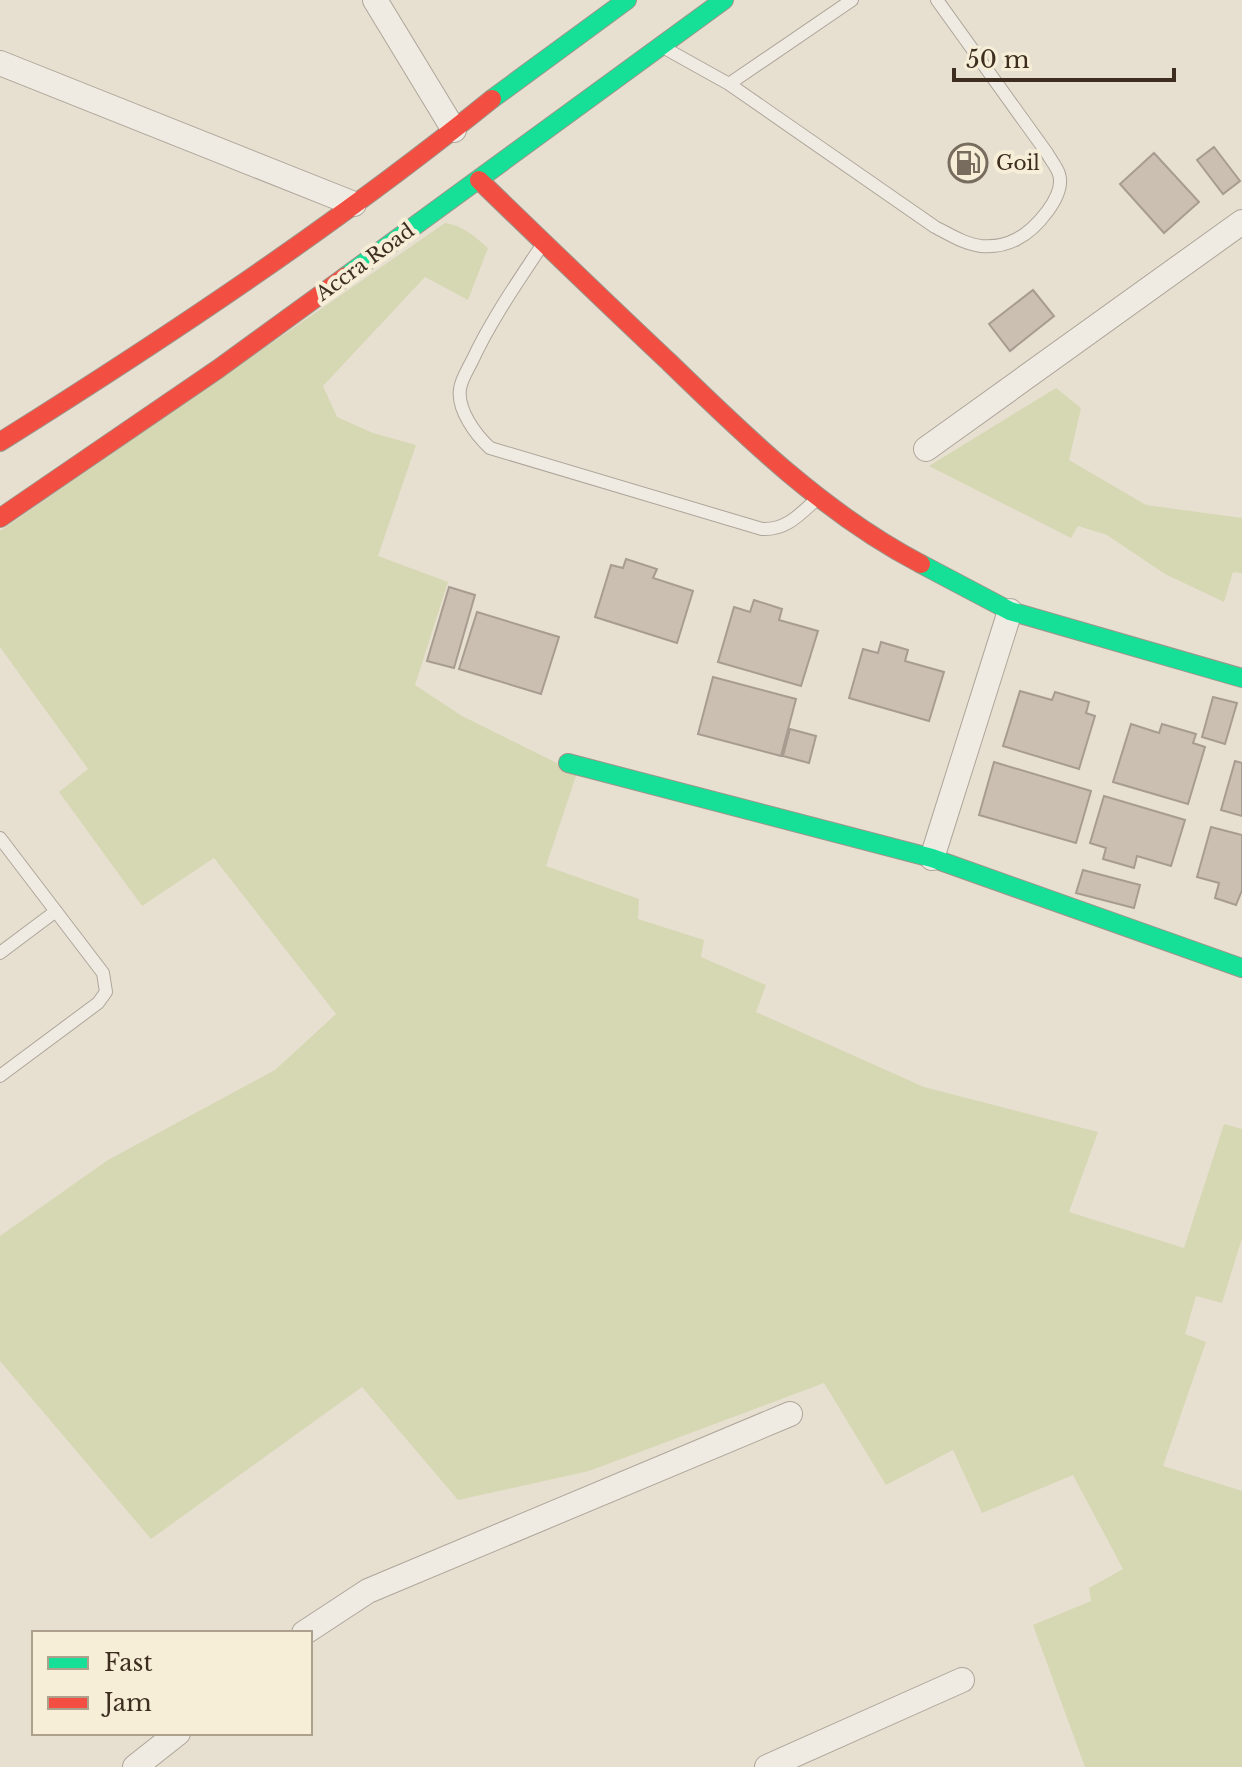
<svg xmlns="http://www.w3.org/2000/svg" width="1242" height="1767" font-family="'Libre Baskerville',serif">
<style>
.green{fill:#d6d7b3}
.building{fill:#cbbfb2;stroke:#a89c90;stroke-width:2}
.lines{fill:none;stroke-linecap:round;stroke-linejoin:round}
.lane-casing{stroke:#ada599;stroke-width:14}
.street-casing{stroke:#ada599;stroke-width:26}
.fast-casing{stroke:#9c958a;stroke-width:20}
.jam-casing{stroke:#9c958a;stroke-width:20}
.lane{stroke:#efebe3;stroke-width:12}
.street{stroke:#efebe3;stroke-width:24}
.fast{stroke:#16e098;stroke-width:18}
.jam{stroke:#f24e42;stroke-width:18}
.labels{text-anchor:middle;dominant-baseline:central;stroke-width:8;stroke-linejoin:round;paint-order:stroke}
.poi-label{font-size:20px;fill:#3d2e20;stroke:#f7eed8;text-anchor:start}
.street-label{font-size:20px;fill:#3d2e20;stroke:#f7eed8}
</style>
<rect width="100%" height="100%" fill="#e7e0d1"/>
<path class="green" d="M445 223C463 225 475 237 488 248L468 300 425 277 323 386 337 417 373 433 416 445 378 556 448 582 415 685 462 716 577 773 546 866 639 899 638 919 704 940 701 957 766 985 756 1012 924 1087 1098 1132 1069 1212 1184 1248 1224 1124 1242 1129V1238L1222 1303 1196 1296 1185 1334 1206 1342 1163 1466 1242 1491V1767H1085L1033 1625 1091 1601 1089 1588 1123 1569 1073 1475 982 1513 953 1450 886 1485 824 1383 589 1471 458 1500 362 1387 151 1539 0 1361V1236L108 1160 275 1070 336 1014 214 858 142 906 59 792 88 769 0 647V531Z
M1056 388 1081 408 1069 460 1146 505 1242 518V573L1233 572 1224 602 1165 574 1107 535 1078 526 1071 538 929 466Z"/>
<path class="building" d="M1214 147 1240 181 1223 194 1197 160Z
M1154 153 1199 202 1164 233 1120 184Z
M1033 290 1054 316 1010 351 989 324Z
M626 559 657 569 653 578 693 591 677 643 595 617 611 565 623 568Z
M449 587 475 595 454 668 427 661Z
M754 600 782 609 779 620 818 631 801 686 718 662 734 607 750 612Z
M477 612 559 637 541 694 459 669Z
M881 642 908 650 905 661 944 672 929 721 849 698 863 649 878 653Z
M713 677 796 699 781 756 698 734Z
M1020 691 1052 700 1055 692 1089 702 1086 713 1095 716 1079 769 1003 746Z
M1213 697 1237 703 1225 744 1202 737Z
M1131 724 1159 733 1162 724 1196 734 1193 743 1205 747 1188 804 1113 782Z
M790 729 816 736 809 763 783 756Z
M1235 761 1242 763V816L1221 810Z
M994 762 1091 791 1076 843 979 815Z
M1104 796 1185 820 1171 866 1137 856 1134 868 1103 859 1106 848 1090 843Z
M1211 827 1242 835V890L1236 905 1215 898 1219 883 1197 877Z
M1083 870 1140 885 1134 908 1076 893Z"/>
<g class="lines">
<defs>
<path id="lane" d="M668 50 729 84 935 227C949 234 964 244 981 246 993 247 1006 245 1017 239 1035 230 1066 196 1059 174 1057 167 1050 159 1047 153L937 0
M729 84 852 0
M542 245C517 283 491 320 472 361 468 369 461 380 460 389 457 410 476 435 490 448L762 529C787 530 800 514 818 498
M0 838 103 973 106 992 98 1003 0 1076
M0 953 56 911"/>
<path id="street" d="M375 0 454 130
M0 63 354 204
M926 449 1242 222
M932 858 1010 611
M304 1633 368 1591 790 1414
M135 1767 178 1733
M767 1767 962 1680"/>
<path id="fast" d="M492 99 627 0
M346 276 724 0
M921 564 1010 611 1242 678
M568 763 932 858 1242 968"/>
<path id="jam" d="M479 180C542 241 605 302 669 362 746 437 825 514 921 564
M0 442C169 336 337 224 492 99
M0 518 218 369 346 276"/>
</defs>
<use href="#lane" class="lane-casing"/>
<use href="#street" class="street-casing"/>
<use href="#fast" class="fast-casing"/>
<use href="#jam" class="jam-casing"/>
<use href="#lane" class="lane"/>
<use href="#street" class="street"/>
<use href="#fast" class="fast"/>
<use href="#jam" class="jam"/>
</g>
<defs>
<symbol id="fuel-ring" viewBox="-11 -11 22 22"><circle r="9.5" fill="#f7eed8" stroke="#786c5e" stroke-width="1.5"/><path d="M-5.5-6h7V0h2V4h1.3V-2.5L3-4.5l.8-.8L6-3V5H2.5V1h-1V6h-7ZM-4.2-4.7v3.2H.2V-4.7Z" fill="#786c5e"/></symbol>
</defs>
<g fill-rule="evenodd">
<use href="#fuel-ring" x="946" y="141" width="44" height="44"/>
</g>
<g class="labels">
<g class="poi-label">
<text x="996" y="163">Goil</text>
</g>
<g class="street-label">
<text transform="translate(365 262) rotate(-36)">Accra Road</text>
</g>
</g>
<rect x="32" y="1631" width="280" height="104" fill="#f7eed8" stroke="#ada18e" stroke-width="2"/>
<rect x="48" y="1657" width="40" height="12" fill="#16e098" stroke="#ada18e" stroke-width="2"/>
<text x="104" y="1671" font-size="24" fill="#3d2e20">Fast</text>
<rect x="48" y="1697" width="40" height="12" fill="#f24e42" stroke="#ada18e" stroke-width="2"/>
<text x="104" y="1711" font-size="24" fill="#3d2e20">Jam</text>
<path d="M954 68v12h220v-12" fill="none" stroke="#3d2e20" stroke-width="4"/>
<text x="966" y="68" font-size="24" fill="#3d2e20" stroke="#f7eed8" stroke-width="6" paint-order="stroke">50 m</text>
</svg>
